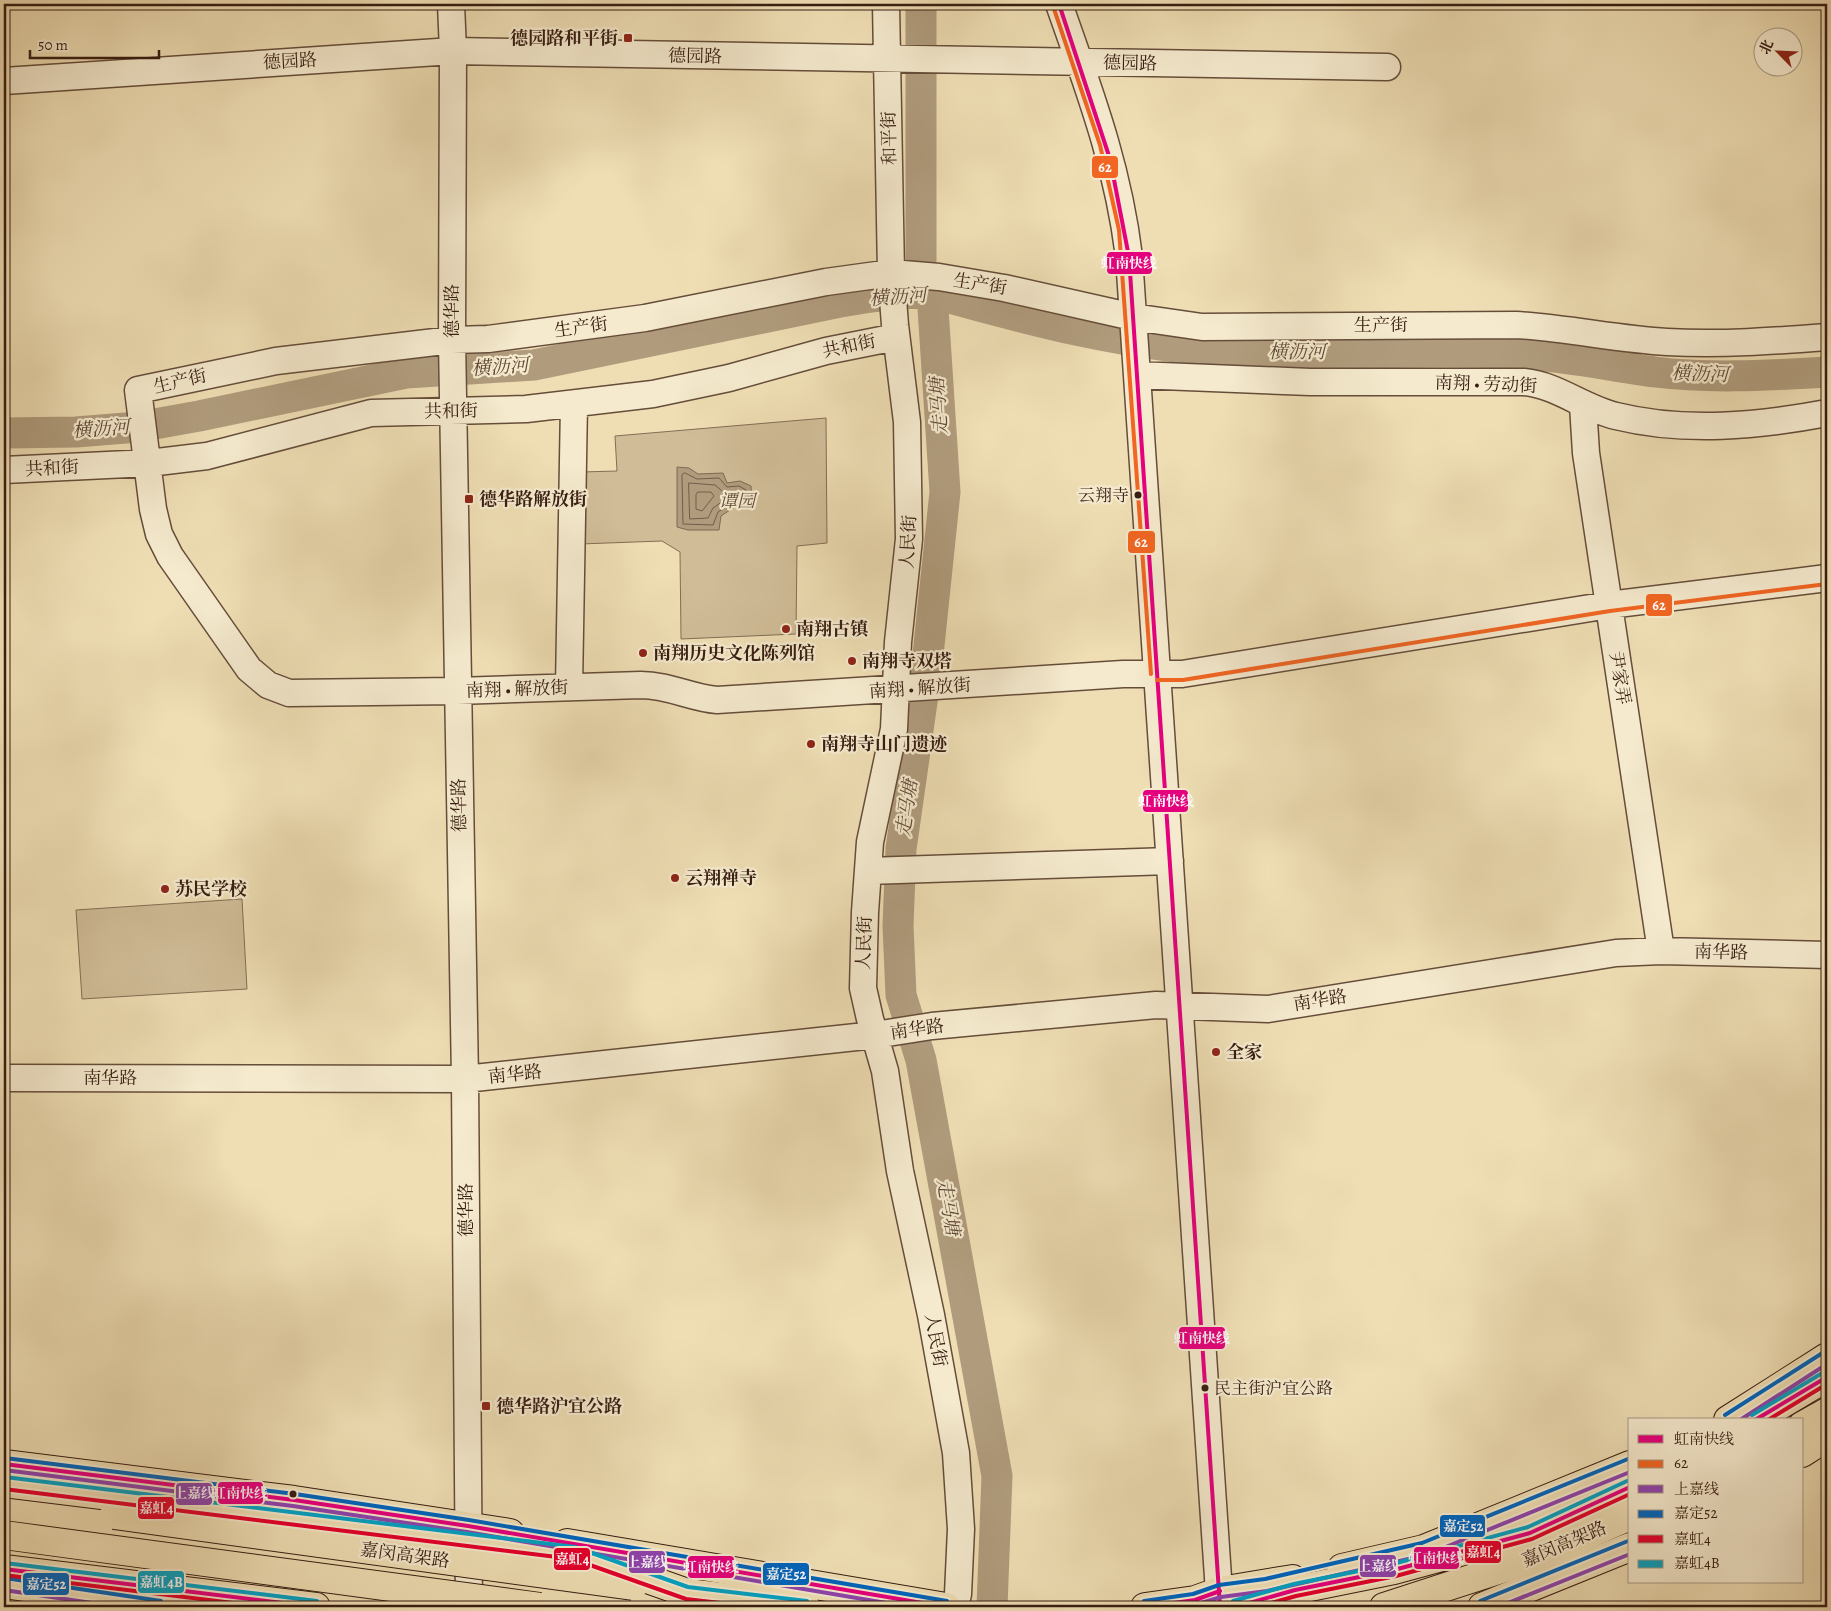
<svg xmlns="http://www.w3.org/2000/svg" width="1831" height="1611" font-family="Alegreya,'Noto Serif SC',serif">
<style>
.green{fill:#d0bd98;stroke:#846d55}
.water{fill:#b09c7d;stroke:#806952}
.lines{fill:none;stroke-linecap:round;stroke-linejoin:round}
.shore{stroke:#745c48;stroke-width:1}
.river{stroke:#b09c7d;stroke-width:31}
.minor-casing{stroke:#654d3a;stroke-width:29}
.major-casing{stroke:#371d12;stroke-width:30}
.highway-casing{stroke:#371d12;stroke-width:30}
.minor{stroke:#f5eace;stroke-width:26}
.major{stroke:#efdeb4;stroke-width:28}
.highway{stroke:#efdeb4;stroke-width:28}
.highway-bridge-casing{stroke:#371d12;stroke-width:30;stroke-linecap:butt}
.highway-bridge{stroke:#efdeb4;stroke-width:28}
.bus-1-casing{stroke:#f5eace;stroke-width:8}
.bus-2-casing{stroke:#f5eace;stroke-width:8}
.bus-3-casing{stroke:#f5eace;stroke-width:8}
.bus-4-casing{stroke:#f5eace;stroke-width:8}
.bus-5-casing{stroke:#f5eace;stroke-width:8}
.bus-6-casing{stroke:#f5eace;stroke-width:8}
.bus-1{stroke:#e5007d;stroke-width:4}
.bus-2{stroke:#f26522;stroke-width:4}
.bus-3{stroke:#8e44ad;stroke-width:4}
.bus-4{stroke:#0065bd;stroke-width:4}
.bus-5{stroke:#e4002b;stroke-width:4}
.bus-6{stroke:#03a2c5;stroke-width:4}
.poi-dot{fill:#8f2418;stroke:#f5eace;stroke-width:2}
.bus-dot{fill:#371d12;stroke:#f5eace;stroke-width:2}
.labels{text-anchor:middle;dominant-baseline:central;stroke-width:4.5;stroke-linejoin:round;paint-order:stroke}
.bus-label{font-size:17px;fill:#371d12;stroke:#f5eace;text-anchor:end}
.poi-label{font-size:18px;font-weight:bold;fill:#371d12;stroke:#f5eace;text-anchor:start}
.street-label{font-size:18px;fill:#371d12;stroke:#f5eace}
.park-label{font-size:18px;font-style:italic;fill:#654d3a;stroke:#f5eace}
.water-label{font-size:19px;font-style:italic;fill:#614937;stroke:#f5eace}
.line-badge{stroke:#f5eace;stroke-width:2}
.badge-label{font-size:14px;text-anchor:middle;font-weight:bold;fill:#fff}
</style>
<rect width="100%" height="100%" fill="#efdeb4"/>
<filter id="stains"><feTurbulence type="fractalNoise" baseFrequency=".004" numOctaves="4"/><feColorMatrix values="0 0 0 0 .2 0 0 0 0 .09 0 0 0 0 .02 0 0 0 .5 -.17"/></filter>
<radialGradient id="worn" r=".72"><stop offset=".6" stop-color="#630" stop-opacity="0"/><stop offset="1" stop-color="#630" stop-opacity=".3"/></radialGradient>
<path class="green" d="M826 418 827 543 797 546 796 634 681 639 680 552 662 541 580 544 581 472 617 471 615 436Z
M242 899 247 989 82 999 76 910Z"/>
<path class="water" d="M677 467 689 468 698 474 723 473 727 483 740 481 751 486 752 506H736L721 516 719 530H688L677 527Z"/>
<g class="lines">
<path class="shore" d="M685 473 697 479 719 478 727 487 739 486 746 490 747 500 734 502 718 512 713 525 683 524 682 475Z
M689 483 715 485 729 497 713 508 708 518 690 519Z
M698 492H711L714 496 702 511 696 509V495Z"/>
<path class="river" d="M921 4V265L932 293 945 492 926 674 901 849 898 926 901 995 921 1060 997 1476 992 1607
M4 433 76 432 138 427 199 416 406 373 534 365 840 302C871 296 901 293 932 293 1032 321 1129 347 1234 352 1331 357 1428 348 1525 354 1569 357 1611 366 1655 372 1712 379 1771 375 1827 372"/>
<defs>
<path id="minor" d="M451 4 453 51 452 340 465 1079 469 1607
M886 4 891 273 895 325 907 422 909 539 898 642 894 729 870 842 865 912 863 988 870 1019 885 1071 900 1171 931 1315 956 1453 961 1529 958 1594 955 1607
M1059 4C1089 90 1118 165 1129 257L1220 1607
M4 81 453 51 1387 67
M1827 337C1774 341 1721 345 1667 342 1617 339 1567 328 1516 325L1202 327 1133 317 1004 288 939 277 891 273 826 282 645 318 488 339 452 340 276 361 138 390 153 509 159 534 170 556 249 669 268 685 289 693 457 691 641 685C669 685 691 698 717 700L1123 674H1182L1609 605 1827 578
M1137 375 1310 382H1524C1557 385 1583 408 1616 416 1685 433 1758 426 1827 413
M1583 405 1586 453 1661 951
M4 470 149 463 207 456 371 413 526 409 653 394 729 378 826 351 896 337
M569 687 574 404
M868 871 1170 861
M4 1078 465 1079 875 1035 932 1026 1156 1005 1268 1009 1616 953 1661 951 1827 955"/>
<path id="major" d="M1728 1420 1827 1357
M1802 1453 1827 1437
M4 1464 294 1500 510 1533
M567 1543 946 1607
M1342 1568 1424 1549 1630 1465
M4 1584 160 1607
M1145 1607 1195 1600 1220 1591 1293 1579
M1482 1607 1630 1547"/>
<path id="highway" d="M1755 1420 1827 1377
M1802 1426 1827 1412
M4 1569 316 1607
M687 1593 806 1607
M1235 1607 1295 1590 1394 1570 1530 1533 1630 1487
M1384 1607 1532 1559 1630 1516"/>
</defs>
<use href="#minor" class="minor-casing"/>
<use href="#major" class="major-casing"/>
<use href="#highway" class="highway-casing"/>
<use href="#minor" class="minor"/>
<use href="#major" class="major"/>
<use href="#highway" class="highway"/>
<defs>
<path id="highway-bridge" d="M4 1483 574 1553 687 1593
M114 1515 633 1586
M4 1535 540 1607"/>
</defs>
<use href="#highway-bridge" class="highway-bridge-casing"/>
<use href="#highway-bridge" class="highway-bridge"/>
<defs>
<path id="bus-1" d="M1059 4 1110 159 1129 257 1220 1607
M1755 1420 1827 1377
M4 1464 294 1500 468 1526 946 1607
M4 1569 316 1607
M1145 1607 1195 1600 1220 1591
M1235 1607 1295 1590 1394 1570 1530 1533 1630 1487"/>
<path id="bus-2" d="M1053 6 1100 145 1119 230 1151 674
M1157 680H1183L1610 611 1827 584"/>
<path id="bus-3" d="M1740 1420 1827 1364
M4 1470 293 1506 467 1532 910 1607
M4 1590 119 1607
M1188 1607 1221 1597 1267 1591 1426 1555 1630 1472
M1498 1607 1630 1554"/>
<path id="bus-4" d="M1725 1415 1824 1352
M5 1458 295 1494 469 1520 947 1601
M5 1578 161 1601
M1144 1601 1193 1594 1219 1585 1265 1579 1422 1543 1628 1459
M1480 1601 1628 1541"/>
<path id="bus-5" d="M1768 1420 1827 1384
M4 1489 573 1559 686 1599 755 1607
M4 1575 266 1607
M1257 1607 1296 1596 1396 1576 1532 1539 1630 1494"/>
<path id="bus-6" d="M1752 1415 1824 1372
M5 1477 575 1547 688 1587 807 1601
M5 1563 317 1601
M1233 1601 1294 1584 1393 1564 1528 1527 1627 1481"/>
</defs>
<use href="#bus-1" class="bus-1-casing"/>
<use href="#bus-2" class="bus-2-casing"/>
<use href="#bus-3" class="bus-3-casing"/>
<use href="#bus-4" class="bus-4-casing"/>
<use href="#bus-5" class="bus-5-casing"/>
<use href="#bus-6" class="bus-6-casing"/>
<use href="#bus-1" class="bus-1"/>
<use href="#bus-2" class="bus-2"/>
<use href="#bus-3" class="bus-3"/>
<use href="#bus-4" class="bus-4"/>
<use href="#bus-5" class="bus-5"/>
<use href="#bus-6" class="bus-6"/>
</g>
<g class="poi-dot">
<rect x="623" y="33" width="10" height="10" rx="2.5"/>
<rect x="464" y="494" width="10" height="10" rx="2.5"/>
<circle cx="786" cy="629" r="5"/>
<circle cx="643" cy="653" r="5"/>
<circle cx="852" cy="661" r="5"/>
<circle cx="811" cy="744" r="5"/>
<circle cx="675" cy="878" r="5"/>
<circle cx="165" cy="889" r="5"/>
<circle cx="1216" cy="1052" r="5"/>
<rect x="481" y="1401" width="10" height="10" rx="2.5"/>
</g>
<g class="bus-dot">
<circle cx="1138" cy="495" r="4.5"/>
<circle cx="1205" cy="1388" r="4.5"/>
<circle cx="293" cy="1494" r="4.5"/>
</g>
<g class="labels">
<g class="bus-label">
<text x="1129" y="495">云翔寺</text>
<text x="1214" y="1388" text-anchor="start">民主街沪宜公路</text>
</g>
<g class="poi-label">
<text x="618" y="38" text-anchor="end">德园路和平街</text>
<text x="479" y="499">德华路解放街</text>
<text x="796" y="629">南翔古镇</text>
<text x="653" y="653">南翔历史文化陈列馆</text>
<text x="862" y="661">南翔寺双塔</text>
<text x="821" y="744">南翔寺山门遗迹</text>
<text x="685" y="878">云翔禅寺</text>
<text x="175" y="889">苏民学校</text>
<text x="1226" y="1052">全家</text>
<text x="496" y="1406">德华路沪宜公路</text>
</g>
<g class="street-label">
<text transform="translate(695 56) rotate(1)">德园路</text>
<text transform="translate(290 61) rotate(-3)">德园路</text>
<text transform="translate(1130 63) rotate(1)">德园路</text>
<text transform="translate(889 138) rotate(-91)">和平街</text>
<text transform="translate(980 284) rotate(9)">生产街</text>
<text transform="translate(452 311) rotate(-90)">德华路</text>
<text x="1381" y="325">生产街</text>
<text transform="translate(581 327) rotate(-8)">生产街</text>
<text transform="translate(849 346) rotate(-12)">共和街</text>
<text transform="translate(180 381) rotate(-13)">生产街</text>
<text transform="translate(1486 384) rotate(2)">南翔 • 劳动街</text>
<text transform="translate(451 411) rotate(-1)">共和街</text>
<text transform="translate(52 468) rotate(-3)">共和街</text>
<text transform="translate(908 542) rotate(-87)">人民街</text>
<text transform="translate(1620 678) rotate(81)">尹家弄</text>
<text transform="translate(920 688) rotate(-4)">南翔 • 解放街</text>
<text transform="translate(517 689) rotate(-2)">南翔 • 解放街</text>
<text transform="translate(459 805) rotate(-91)">德华路</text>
<text transform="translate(864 943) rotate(-88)">人民街</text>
<text transform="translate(1721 952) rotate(1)">南华路</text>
<text transform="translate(1320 1000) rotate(-9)">南华路</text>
<text transform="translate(917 1029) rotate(-8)">南华路</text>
<text transform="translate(515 1074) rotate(-6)">南华路</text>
<text x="110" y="1078">南华路</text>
<text transform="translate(466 1210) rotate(-90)">德华路</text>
<text transform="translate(936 1340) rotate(80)">人民街</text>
<text transform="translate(1564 1544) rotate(-23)">嘉闵高架路</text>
<text transform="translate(405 1555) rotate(8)">嘉闵高架路</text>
</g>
<g class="park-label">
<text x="737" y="501">谭园</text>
</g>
<g class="water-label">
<text transform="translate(898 297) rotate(-4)">横沥河</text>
<text x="1297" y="352">横沥河</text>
<text transform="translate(500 367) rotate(-4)">横沥河</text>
<text transform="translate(1700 374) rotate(2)">横沥河</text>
<text transform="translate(939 406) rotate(-94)">走马塘</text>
<text transform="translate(101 429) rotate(-4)">横沥河</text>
<text transform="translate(907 808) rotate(-82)">走马塘</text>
<text transform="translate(948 1207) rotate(80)">走马塘</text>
</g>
</g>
<g class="line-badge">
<rect x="1091" y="155" width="28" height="24" rx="5" fill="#f26522"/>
<rect x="1106" y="251" width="47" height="24" rx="5" fill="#e5007d"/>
<rect x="1127" y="530" width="29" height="24" rx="5" fill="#f26522"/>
<rect x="1645" y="593" width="28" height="24" rx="5" fill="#f26522"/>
<rect x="1142" y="789" width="47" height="24" rx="5" fill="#e5007d"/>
<rect x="1178" y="1326" width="48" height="24" rx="5" fill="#e5007d"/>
<rect x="217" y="1481" width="47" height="24" rx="5" fill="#e5007d"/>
<rect x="175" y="1482" width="38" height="24" rx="5" fill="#8e44ad"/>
<rect x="137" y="1496" width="38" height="24" rx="5" fill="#e4002b"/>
<rect x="1439" y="1514" width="47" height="24" rx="5" fill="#0065bd"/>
<rect x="1464" y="1540" width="38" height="24" rx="5" fill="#e4002b"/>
<rect x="1413" y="1546" width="47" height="24" rx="5" fill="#e5007d"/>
<rect x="553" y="1547" width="38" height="24" rx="5" fill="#e4002b"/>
<rect x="628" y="1550" width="38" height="24" rx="5" fill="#8e44ad"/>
<rect x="1359" y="1554" width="38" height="24" rx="5" fill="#8e44ad"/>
<rect x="687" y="1555" width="48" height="24" rx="5" fill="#e5007d"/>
<rect x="762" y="1562" width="48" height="24" rx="5" fill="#0065bd"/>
<rect x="137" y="1570" width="48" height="24" rx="5" fill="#03a2c5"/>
<rect x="22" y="1572" width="48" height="24" rx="5" fill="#0065bd"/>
</g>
<g class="badge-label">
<text x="1105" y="172">62</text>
<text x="1129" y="268">虹南快线</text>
<text x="1141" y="547">62</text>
<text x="1659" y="610">62</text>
<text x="1166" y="806">虹南快线</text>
<text x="1202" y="1343">虹南快线</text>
<text x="240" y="1498">虹南快线</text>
<text x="194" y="1498">上嘉线</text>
<text x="156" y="1513">嘉虹4</text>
<text x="1463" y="1531">嘉定52</text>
<text x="1483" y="1557">嘉虹4</text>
<text x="1436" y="1563">虹南快线</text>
<text x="572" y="1564">嘉虹4</text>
<text x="647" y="1567">上嘉线</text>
<text x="1378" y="1571">上嘉线</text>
<text x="711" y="1572">虹南快线</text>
<text x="786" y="1579">嘉定52</text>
<text x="161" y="1587">嘉虹4B</text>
<text x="46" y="1589">嘉定52</text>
</g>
<rect width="1831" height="1611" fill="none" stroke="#efdeb4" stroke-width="20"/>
<rect x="5" y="5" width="1821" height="1601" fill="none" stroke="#371d12" stroke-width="2.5"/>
<rect x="10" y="10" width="1811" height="1591" fill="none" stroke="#371d12"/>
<rect x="1628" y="1418" width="175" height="165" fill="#f5eace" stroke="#a99883"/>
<rect x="1638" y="1435" width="25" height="8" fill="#e5007d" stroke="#a99883"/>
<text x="1674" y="1444" font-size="15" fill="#371d12">虹南快线</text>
<rect x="1638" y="1460" width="25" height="8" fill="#f26522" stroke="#a99883"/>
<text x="1674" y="1468" font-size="15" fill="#371d12">62</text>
<rect x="1638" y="1485" width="25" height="8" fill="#8e44ad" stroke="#a99883"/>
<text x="1674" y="1494" font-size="15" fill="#371d12">上嘉线</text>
<rect x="1638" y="1510" width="25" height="8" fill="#0065bd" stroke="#a99883"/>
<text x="1674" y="1518" font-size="15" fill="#371d12">嘉定52</text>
<rect x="1638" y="1535" width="25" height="8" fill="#e4002b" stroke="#a99883"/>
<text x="1674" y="1544" font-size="15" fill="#371d12">嘉虹4</text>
<rect x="1638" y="1560" width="25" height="8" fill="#03a2c5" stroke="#a99883"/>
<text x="1674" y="1568" font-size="15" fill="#371d12">嘉虹4B</text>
<g transform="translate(1778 52) rotate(294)"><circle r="24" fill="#f5eace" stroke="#a99883"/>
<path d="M0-4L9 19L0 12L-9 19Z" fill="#8f2418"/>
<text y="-8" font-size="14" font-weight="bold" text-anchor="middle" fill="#371d12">北</text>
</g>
<path d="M30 50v8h129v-8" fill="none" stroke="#371d12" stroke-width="2.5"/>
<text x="38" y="50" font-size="15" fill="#371d12" stroke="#f5eace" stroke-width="4" paint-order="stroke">50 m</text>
<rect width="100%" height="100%" filter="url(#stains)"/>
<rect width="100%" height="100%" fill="url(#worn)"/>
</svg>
